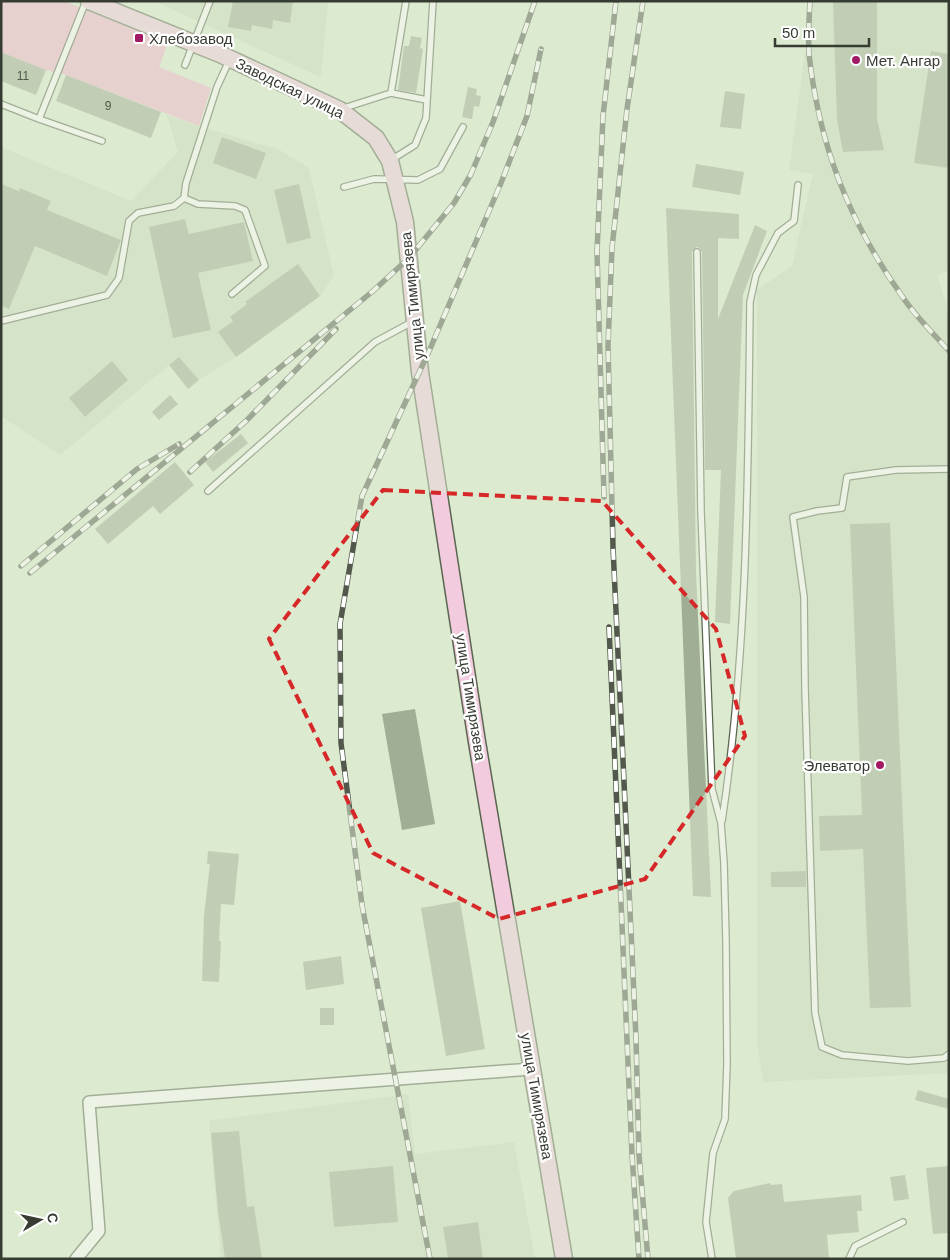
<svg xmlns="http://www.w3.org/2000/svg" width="950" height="1260" font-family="Helvetica,sans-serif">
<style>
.built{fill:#cdddbe}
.green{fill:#f4b3cc}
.building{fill:#a1ae96}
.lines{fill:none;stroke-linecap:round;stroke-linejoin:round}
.lane-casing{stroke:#5b6651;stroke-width:8}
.street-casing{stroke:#5b6651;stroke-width:14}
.secondary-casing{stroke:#5b6651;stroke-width:19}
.lane{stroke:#fff;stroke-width:5.5}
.street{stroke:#fff;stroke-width:11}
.secondary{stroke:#f2cbde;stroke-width:16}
.rail-casing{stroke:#52594c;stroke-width:5.5}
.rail{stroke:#fff;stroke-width:4;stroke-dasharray:11;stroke-linecap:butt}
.marked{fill:none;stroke:#d62828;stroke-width:4;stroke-dasharray:10 6;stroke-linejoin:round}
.poi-dot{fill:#a21964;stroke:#fff;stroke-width:2}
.labels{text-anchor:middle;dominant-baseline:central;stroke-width:4.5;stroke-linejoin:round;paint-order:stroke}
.number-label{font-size:12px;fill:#52584b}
.poi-label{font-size:15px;fill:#373c32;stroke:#fff;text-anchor:start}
.street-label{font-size:15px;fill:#373c32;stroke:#fff}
</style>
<rect width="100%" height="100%" fill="#dcead0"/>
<path class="built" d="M154 1H328L321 77H320Z
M812 1H949V270L937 275 947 307H949V1073L763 1082 757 1042V290L792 266 813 174 789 170Z
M167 115 204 128 278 149 309 168 334 276 320 296 236 357 199 380 179 357 60 455 1 416V147L131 201 178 152Z
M408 1094 415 1154 514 1142 535 1259H221L209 1121Z"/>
<path class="green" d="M1 1H64L168 43 159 67 211 88 199 126 66 75 46 70 1 52Z"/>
<path class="building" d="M233 1H293L290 23 273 20 272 29 252 25 251 31 228 27Z
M833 1H877V119L884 150 843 152 837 120Z
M411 36 422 38 420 48 423 49 416 93 398 90 404 46H409Z
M931 51 949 54V168L914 163Z
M1 52 46 70 36 95 1 81Z
M66 75 161 112 151 138 56 101Z
M468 87 477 89 476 95 481 96 479 107 474 106 472 119 462 117Z
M725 91 745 94 741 129 720 127Z
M222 137 266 153 256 179 213 163Z
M696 164 744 172 740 195 692 187Z
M1 184 19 191 20 188 51 201 47 210 121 240 107 276 35 246 9 309 1 306Z
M299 184 311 238 287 244 274 190Z
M666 208 739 214V239L718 238V319L755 225 767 231 743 295 730 624 715 622 721 470H705L702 252 700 248 696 247 692 252 696 573 711 897 693 896Z
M185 219 189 234 244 222 253 261 198 273 211 330 173 338 149 227Z
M298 264 320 296 236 357 218 332 233 321 230 317 247 304 245 302Z
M179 357 199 380 188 389 169 365Z
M112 361 128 380 85 417 69 398Z
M170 395 178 404 159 420 152 412Z
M241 434 248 443 213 472 205 462Z
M175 462 194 485 160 514 153 506 108 544 95 529Z
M890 523 911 1007 870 1008 863 849 820 851 819 816 862 815 850 524Z
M415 709 435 824 402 830 382 714Z
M208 851 239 854 234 905 221 904 219 941H221L219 982 202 981 204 915 210 864H207Z
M806 871V887H771V872Z
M460 901 485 1049 446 1056 421 908Z
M341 956 344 984 306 990 303 962Z
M320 1008H334V1025H320Z
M918 1090 949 1099V1109L915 1100Z
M239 1131 247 1207 254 1206 262 1259H225L218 1211 211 1133Z
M393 1166 398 1222 334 1227 329 1172Z
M949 1166V1233L933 1234 926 1168Z
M905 1175 909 1199 894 1201 890 1177Z
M770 1183 771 1185 782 1184 784 1202 861 1195 862 1211H857L859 1232 827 1235 829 1259H736L728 1198 734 1191Z
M478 1222 483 1259H448L443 1227Z"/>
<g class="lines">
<defs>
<path id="lane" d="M86 1 39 119 102 141
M185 65 210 1
M391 93 427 100
M1 104 39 119
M344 108 391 93 406 1
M391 160 415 145 426 118 433 1
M344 187 374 179 418 180 440 169 463 127
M184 198 198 204 235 206 245 210 265 266 232 294
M697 252 701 512 712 789 721 823 724 863 726 940 727 1064 725 1119 713 1153 706 1222 712 1259
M1 321 107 295 119 278 129 221 138 213 174 206 184 198 186 183 217 87 229 61
M949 469 896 470 847 477 842 508 817 511 793 517 804 597 805 688 815 1013 822 1047 842 1055 908 1061 944 1058 949 1054
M208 491 375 342 414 321
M722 821C748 649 748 475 750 302L756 275 778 233 794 221 798 185
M849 1259 855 1246 903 1222"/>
<path id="street" d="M76 1259 99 1231 89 1102 532 1069"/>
<path id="secondary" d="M89 1 220 54 340 110 376 138 390 161 405 222 420 372 477 742 564 1259"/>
</defs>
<use href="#lane" class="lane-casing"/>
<use href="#street" class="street-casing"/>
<use href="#secondary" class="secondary-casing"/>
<use href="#lane" class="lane"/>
<use href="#street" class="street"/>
<use href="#secondary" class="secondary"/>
<defs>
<path id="rail" d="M643 1 627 109 612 248 608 345 613 547 636 1038 639 1155 648 1259
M810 1C809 19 808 37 809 54 819 145 849 222 902 296 915 316 933 333 949 351
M190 472 247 420 336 329
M604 497 597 252 603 116 616 1
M21 566 137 469 179 444
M30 573 373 291 409 258 454 203 471 174 493 122 535 1
M609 627 632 1155 639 1259
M430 1259 362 905 341 743 340 624 362 496 430 349 501 183 527 116 541 49"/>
</defs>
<use href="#rail" class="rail-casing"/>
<use href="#rail" class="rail"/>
</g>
<path d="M0 0H950V1260H0ZM383 490 602 501 716 629 745 736 645 879 499 919 373 853 269 639Z" fill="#dcead0" fill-opacity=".55" fill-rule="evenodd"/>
<path class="marked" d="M383 490 602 501 716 629 745 736 645 879 499 919 373 853 269 639Z"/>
<g class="poi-dot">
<rect x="134" y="33" width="10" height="10" rx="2.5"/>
<circle cx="856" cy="60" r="5"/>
<circle cx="880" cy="765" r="5"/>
</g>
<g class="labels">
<g class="number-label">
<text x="23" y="76">11</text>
<text x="108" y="106">9</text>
</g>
<g class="poi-label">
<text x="149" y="38">Хлебозавод</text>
<text x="866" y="60">Мет. Ангар</text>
<text x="870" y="765" text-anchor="end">Элеватор</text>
</g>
<g class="street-label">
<text transform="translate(290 88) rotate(26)">Заводская улица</text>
<text transform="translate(412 296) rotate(-96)">улица Тимирязева</text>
<text transform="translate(471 697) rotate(81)">улица Тимирязева</text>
<text transform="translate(537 1096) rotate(80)">улица Тимирязева</text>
</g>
</g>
<rect width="950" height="1260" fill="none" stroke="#373c32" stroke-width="5"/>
<g transform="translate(40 1220) rotate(81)" stroke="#ffffff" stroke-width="4" paint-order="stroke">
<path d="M0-4L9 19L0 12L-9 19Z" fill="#373c32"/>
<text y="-8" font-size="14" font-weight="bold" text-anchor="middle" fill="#373c32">С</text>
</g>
<path d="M775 38v8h94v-8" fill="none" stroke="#373c32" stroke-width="2.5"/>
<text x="782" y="38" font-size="15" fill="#373c32" stroke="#ffffff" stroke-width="4" paint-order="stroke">50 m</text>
</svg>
